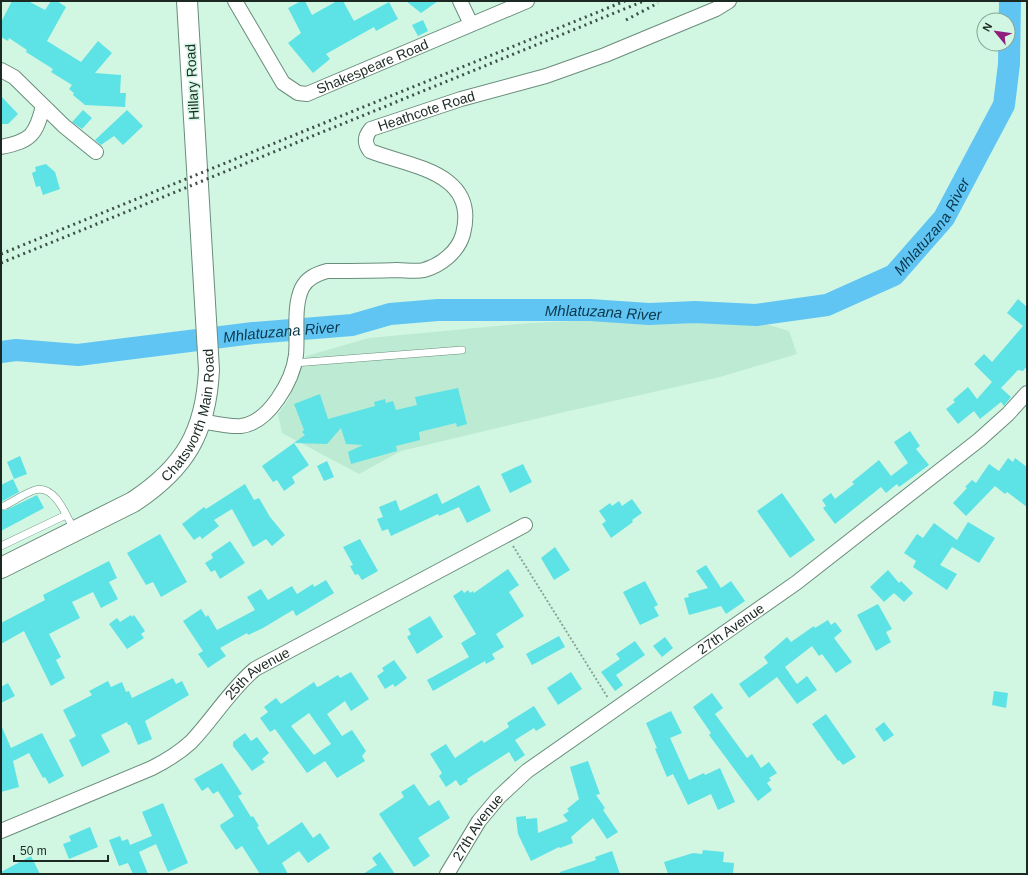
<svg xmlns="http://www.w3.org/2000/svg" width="1028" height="875" font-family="Helvetica,sans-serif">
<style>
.built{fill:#bdead3}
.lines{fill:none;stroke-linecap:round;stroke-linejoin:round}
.river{stroke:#61c5f4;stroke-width:22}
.building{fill:#5de2e5;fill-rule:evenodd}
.lane-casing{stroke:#6a8d7b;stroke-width:8}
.street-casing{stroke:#6a8d7b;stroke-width:16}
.secondary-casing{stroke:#6a8d7b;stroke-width:22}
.path{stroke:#89a596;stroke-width:2;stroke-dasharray:2 2;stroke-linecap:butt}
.lane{stroke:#fff;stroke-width:7}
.street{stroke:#fff;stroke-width:14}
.secondary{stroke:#fff;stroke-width:20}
.rail{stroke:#3d5046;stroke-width:3;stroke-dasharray:2 4;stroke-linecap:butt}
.labels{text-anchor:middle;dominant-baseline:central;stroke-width:3;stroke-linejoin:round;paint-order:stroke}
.street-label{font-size:14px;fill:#1b2922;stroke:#d1f7e3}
.water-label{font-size:15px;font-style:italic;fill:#0a374b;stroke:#d1f7e3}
</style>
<rect width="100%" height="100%" fill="#d1f7e3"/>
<path class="built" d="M661 317 750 319 789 331 797 354 720 377 560 413 401 451 359 474 282 433 278 414 288 400 306 356 369 338 530 323Z"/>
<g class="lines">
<path class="river" id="s1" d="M1 352 16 350 78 355 253 333 352 325 390 314 438 310H590L649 314 695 312 756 315 827 305 894 275 944 218 1004 105 1009 64 1010 1"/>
</g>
<path class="building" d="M12 1H28L45 10 51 1H57L66 7 47 41 81 62 98 41 112 53 95 73 121 75 120 93H126L125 107 85 105 73 95 74 93 69 89 72 85 51 72 53 69 26 52 27 50 9 38 8 41 1 37V22Z
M301 1H305L312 15 337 1H343L354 21 389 2 398 19 376 31 374 27 326 54 330 59 313 73 288 43 301 33 288 8Z
M406 1H438L421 13Z
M423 20 428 31 418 36 412 25Z
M1 96 18 114 8 124H1Z
M83 110 92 118 82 129 72 122Z
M127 110 143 126 123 145 114 136 101 145 95 140Z
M46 164 55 172 60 189 43 195 40 186 36 187 32 173 36 171 35 167Z
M1018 299 1027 307V366L1023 371 1018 370 1001 388 1011 397 1004 406 1001 402 980 419 974 411 958 424 946 409 955 402 953 400 968 387 977 399 992 382 974 364 984 354 992 362 1023 326 1007 313Z
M458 388 467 424 457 427 456 423 419 432 420 440 396 446 397 451 351 464 348 452 363 445 346 444 341 428 327 444 294 443 309 465 292 477 295 483 284 491 277 480 273 482 262 466 305 435 302 432 304 430 294 404 320 394 328 419 375 406 374 402 385 399 386 403 393 401 396 410 417 405 415 397Z
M910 431 920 446 916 449 929 465 899 487 897 484 886 493 881 487 835 524 823 508 826 506 822 500 831 493 835 499 854 484 852 482 879 460 891 476 908 463 894 442Z
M20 456 27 474 14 479 7 462Z
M1008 458 1013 462 1015 458 1027 467V507L1007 492 1005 494 995 486 966 516 953 503 967 488 965 487 972 480 976 483 989 464 999 471Z
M327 461 334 477 324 481 317 466Z
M523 464 532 482 510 493 501 474Z
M13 479 19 492 1 502V485Z
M245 484 254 500 259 498 270 517 285 535 272 546 266 539 253 547 232 509 214 520 219 526 202 539 200 536 194 540 182 524 204 507 206 509Z
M479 485 491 511 467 523 459 507 439 516 438 514 391 536 388 529 382 531 377 519 383 517 379 507 396 500 400 511 437 493 442 504Z
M782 493 815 540 790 558 757 511Z
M37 495 44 508 1 531V510H6Z
M632 499 642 513 632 520 633 522 611 538 602 524 606 521 599 511 610 503 612 506 619 501 622 506Z
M968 522 995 538 979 563 952 547 940 565 957 574 947 590 913 567 916 561 904 553 917 534 923 538 934 523 957 540Z
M160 534 187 582 161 597 153 582 146 585 127 553Z
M360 539 378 571 362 580 358 574 355 575 350 566 353 565 343 547Z
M230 541 245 563 220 579 215 570 211 572 205 563 213 558 211 554Z
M555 547 570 570 554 580 541 558Z
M109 561 117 578 109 582 118 599 101 608 93 592 72 602 80 618 49 634 61 657 56 660 65 678 51 686 24 631 1 644V623L45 600 43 595Z
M706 565 721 588 731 581 745 601 726 614 721 606 689 615 684 598 689 597 688 594 708 588 696 571Z
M508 569 519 585 509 592 524 616 496 634 504 647 492 654 495 659 486 664 485 661 433 691 427 680 469 657 461 643 476 634 453 596 462 590 464 593 468 590 470 593 473 591 474 593Z
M888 570 899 583 901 581 913 593 904 602 894 593 884 602 870 587Z
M326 580 334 593 296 616 293 610 263 628 248 635 247 633 220 648 226 656 208 668 198 654 203 651 183 621 201 609 206 617 208 615 217 630 255 610 247 597 261 589 268 600 292 586 297 594 313 584 314 587Z
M645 581 658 605 654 607 659 616 640 625 623 592Z
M878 604 892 629 886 632 891 642 876 651 857 615Z
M131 615 132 617 134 615 145 631 141 634 144 638 127 649 109 624 117 618 120 622Z
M430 616 443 637 417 654 407 637 411 634 408 629Z
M828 620 831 625 835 622 842 631 834 638 852 662 836 673 822 654 819 656 812 646 785 667 797 684 807 676 817 690 797 704 777 677 749 698 739 684 768 663 764 657 787 637 791 642 814 626 815 628Z
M559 636 565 647 532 665 526 654Z
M665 637 673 648 662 657 653 646Z
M635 641 645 655 616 675 623 685 615 691 601 672 620 659 616 654Z
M394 660 407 678 395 687 393 684 385 689 377 676 384 671 382 668Z
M351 672 369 699 351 711 345 701 327 714 342 736 352 730 366 751 362 756 365 761 337 778 325 761 307 773 275 729 270 732 260 718 268 712 264 707 276 698 281 704 314 682 317 687 320 686 338 675 340 678ZM309 713 331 744 314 755 291 726Z
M571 672 582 689 558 705 547 688Z
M173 678 176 684 182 681 189 695 145 721 152 739 138 745 130 725H128L127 722 101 735 110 752 82 767 69 740 76 736 63 710 92 695 89 691 108 681 111 687 122 682 126 692 129 691 132 698Z
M8 683 15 696 1 703V687Z
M994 691 1008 693 1006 708 992 705Z
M712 693 723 708 715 714 747 758 752 754 761 768 769 762 777 773 769 778 771 780 767 783 772 790 758 801 709 735 711 733 693 707Z
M534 706 546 725 536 731 534 728 515 740 525 755 515 762 509 752 467 779 468 781 460 786 456 780 446 787 439 776 442 773 430 754 446 744 455 758 482 740 484 743 509 727 507 723Z
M671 711 682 733 670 738 689 780 704 773 705 775 720 768 735 802 718 810 711 794 688 805 673 774 667 777 655 749 657 748 646 723Z
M826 714 856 757 843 765 839 760 838 761 812 724Z
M884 722 894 735 884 742 875 729Z
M1 725 11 748 42 733 64 776 49 784 45 777 43 778 29 753 13 761 19 787 1 792Z
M245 733 251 741 257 737 269 753 262 759 265 762 252 771 233 746V742Z
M588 761 600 794 596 795 605 808 603 810 618 832 607 839 593 818 571 837 573 843 560 848 559 847 531 861 518 834 516 817 526 816V819L537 818 538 833 568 821 563 815 569 811 567 809 579 799 570 767Z
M222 763 242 794 238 796 251 817 253 816 259 826 257 827 268 845 302 822 313 838 320 833 330 848 308 863 299 851 282 863 288 874H260L242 846 236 850 221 828 220 825 234 816 218 791 213 794 208 787 202 791 194 779Z
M414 784 429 806 439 800 450 818 418 838 430 856 414 867 379 814 404 797 401 792Z
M163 803 188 863 168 872 156 844 139 852 148 874H133L128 863 119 866 109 840 120 836 122 841 128 839 130 845 152 836 142 812Z
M90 827 98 847 69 859 63 844 71 841 69 836Z
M703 850 724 852 723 862 734 863 733 874H668L664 862 693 853 702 854Z
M612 851 620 874H560V872L596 860 595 857Z
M380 852 395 874H363L377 865 372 858Z
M31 856 40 874H1V872Z"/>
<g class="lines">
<defs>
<path id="lane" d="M294 363 462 350
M4 506C14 501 25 493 35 490 55 484 67 517 74 530
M1 546 66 515"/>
<g id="street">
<path id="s2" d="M235 1 283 83 298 93 307 94 527 1"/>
<path d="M460 1 471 24"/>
<path d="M1 70 14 77 64 126 96 152"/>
<path d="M1 147C31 141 36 135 43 106"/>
<path id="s3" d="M201 421C213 423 229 427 241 426 269 423 293 380 296 355 298 334 293 307 302 288 307 278 316 274 327 271 350 271 373 271 397 270 405 270 416 272 424 270 441 265 458 252 463 234 479 172 411 167 370 151 364 143 365 136 371 129L461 99 546 76 605 55 716 9 729 1"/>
<path id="s4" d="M1 831 152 768C166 761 179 753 191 742 213 719 230 690 255 669L525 525"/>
<path id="s5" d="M447 874 479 821 499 797 527 771 796 583 979 440 1008 414 1027 393"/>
</g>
<g id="secondary">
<path id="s6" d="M1 568 133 502C185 468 206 432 209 370L187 1"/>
</g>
</defs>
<use href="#lane" class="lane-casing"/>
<use href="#street" class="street-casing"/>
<use href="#secondary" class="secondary-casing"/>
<path class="path" d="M513 546 608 698"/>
<use href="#lane" class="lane"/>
<use href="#street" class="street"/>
<use href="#secondary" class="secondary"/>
<path class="rail" d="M626 20 658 3
M1 254 625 1
M1 263 644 1"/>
</g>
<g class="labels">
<g class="street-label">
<text stroke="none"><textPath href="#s2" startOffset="193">Shakespeare Road</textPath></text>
<text transform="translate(192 82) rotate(-93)">Hillary Road</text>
<text stroke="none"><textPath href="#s3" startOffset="611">Heathcote Road</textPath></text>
<text stroke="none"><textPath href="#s6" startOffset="257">Chatsworth Main Road</textPath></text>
<text stroke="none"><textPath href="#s5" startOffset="380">27th Avenue</textPath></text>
<text stroke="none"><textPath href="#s4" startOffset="307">25th Avenue</textPath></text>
<text stroke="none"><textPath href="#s5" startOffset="56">27th Avenue</textPath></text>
</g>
<g class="water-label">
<text stroke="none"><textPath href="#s1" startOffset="966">Mhlatuzana River</textPath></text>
<text stroke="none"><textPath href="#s1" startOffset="606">Mhlatuzana River</textPath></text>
<text stroke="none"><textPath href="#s1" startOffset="282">Mhlatuzana River</textPath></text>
</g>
</g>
<rect width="1028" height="875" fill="none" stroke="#1b2922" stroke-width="4"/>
<g transform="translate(996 32) rotate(299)"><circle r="19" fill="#d1f7e3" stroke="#88a596"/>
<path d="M0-3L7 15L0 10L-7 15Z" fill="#8f1e7f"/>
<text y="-6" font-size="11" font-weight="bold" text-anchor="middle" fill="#1b2922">N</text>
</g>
<path d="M14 855v6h94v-6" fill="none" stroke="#1b2922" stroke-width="2"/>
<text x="20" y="855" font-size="12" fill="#1b2922" stroke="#d1f7e3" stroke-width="3" paint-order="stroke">50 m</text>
</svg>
